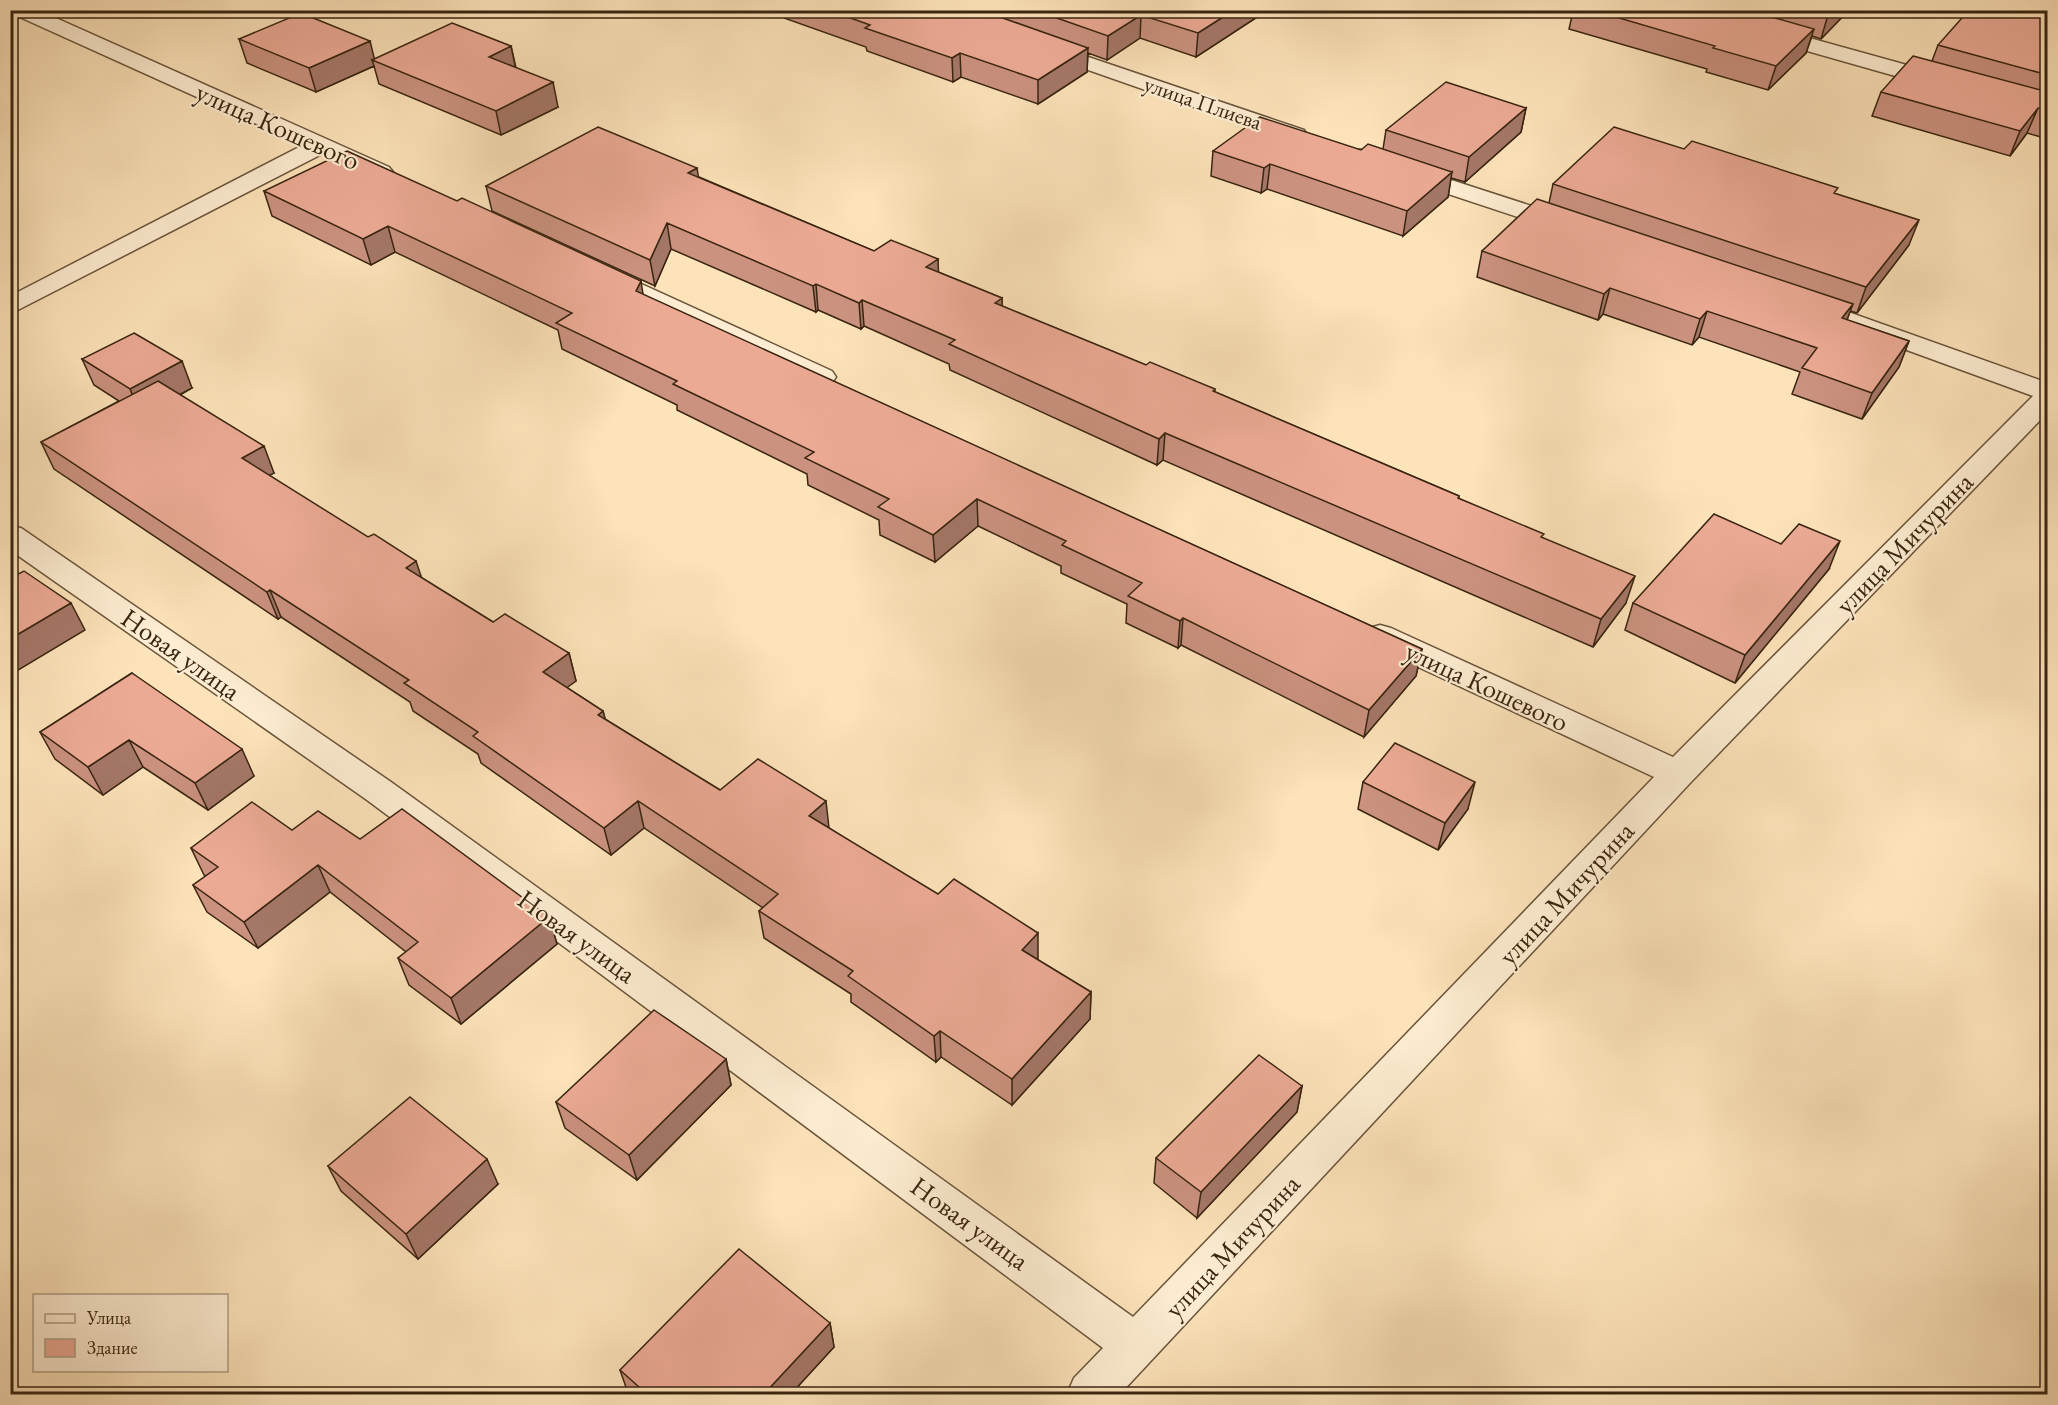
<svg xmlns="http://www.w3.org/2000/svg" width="2058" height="1405" font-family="'EB Garamond',serif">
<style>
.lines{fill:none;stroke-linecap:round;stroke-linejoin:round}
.minor-casing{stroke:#6a543a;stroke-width:3}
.minor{fill:#feedd2;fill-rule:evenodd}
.wall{fill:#cb9280;stroke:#392510;stroke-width:1.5}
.shaded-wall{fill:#a57768;stroke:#392510;stroke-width:1.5}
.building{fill:#ecaa95;stroke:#392510;stroke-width:1.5}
.labels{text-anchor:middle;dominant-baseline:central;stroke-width:4.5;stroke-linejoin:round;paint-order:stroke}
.far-street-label{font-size:22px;fill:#392510;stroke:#feedd2}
.street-label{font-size:27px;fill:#392510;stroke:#feedd2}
</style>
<rect width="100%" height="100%" fill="#fde3ba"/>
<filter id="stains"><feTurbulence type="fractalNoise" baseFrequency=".00333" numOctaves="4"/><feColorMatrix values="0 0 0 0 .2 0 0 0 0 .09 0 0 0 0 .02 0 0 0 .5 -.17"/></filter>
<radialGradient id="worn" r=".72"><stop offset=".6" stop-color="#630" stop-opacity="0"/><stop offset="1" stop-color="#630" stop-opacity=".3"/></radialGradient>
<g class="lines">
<defs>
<path id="minor" d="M10 10H38L389 167 393 172 389 177H373L322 154 10 314V296L303 145 13 14Z
M1674 10H1709L1950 77 1953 82 1950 87H1934L1677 14Z
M1044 42 1304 130 1307 135 1304 140H1288L1037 52 1033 48 1037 44Z
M1408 166 1575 220 1578 225 1575 230 1566 232 1557 230 1400 178 1396 173 1400 168Z
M602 266 832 371 836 377 832 383 822 385 812 383 593 279 589 274 593 269Z
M1806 297 2048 383V412L1690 783 1120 1394H1067L1074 1378 1103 1348 367 800 10 550V526L21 528 391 782 1133 1317 1654 777 1369 644 1364 636 1369 628 1380 625 1391 628 1673 757 2033 396 1797 310 1793 305 1797 300Z"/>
</defs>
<use href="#minor" class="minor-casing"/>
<use href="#minor" class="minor"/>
</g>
<path class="wall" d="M784 10H1268L1196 57 1140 38 1107 60 1088 53 1087 72 1038 104 961 77 953 82 867 51 866 47 784 18Z
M1551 10H1849L1821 39 1812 36 1806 53 1768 90 1706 72 1707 69 1569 29 1572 16Z
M2048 11V139L2027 133 2010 156 1872 116 1881 92 1932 61 1938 45Z
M239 39 374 59 511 46 516 68 558 107 501 135 379 84 374 66 316 92 247 63Z
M1526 108 1521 132 1465 182 1451 178 1448 197 1403 236 1267 189 1261 193 1211 176 1213 151 1383 149 1386 130Z
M1684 149 1836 194 1909 245 1857 313 1850 311 1847 320 1909 341 1899 367 1862 419 1792 394 1800 372 1699 337 1692 345 1603 314 1598 320 1477 277 1482 251 1549 203 1553 184Z
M699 177 874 251 938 259V272L1002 298V306L1146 365 1215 389V392L1459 496V499L1543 538 1626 603 1593 647 1163 460 1157 465 950 370 949 364 864 326 861 329 818 310 816 312 671 249 655 286 492 211 486 186Z
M264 191 643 295 1422 649 1416 676 1364 737 1181 645 1178 648 1126 623 1127 604 1061 573V566L978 526 935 562 880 535 879 520 808 485 807 474 677 410V405L562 349 558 330 395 252 371 265 272 216Z
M82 359 192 388 180 395 274 473 269 475 422 578 493 622 569 653 576 681 566 687 603 711 605 719 720 790 829 828 1038 960 1091 992 1090 1019 1012 1105 941 1057 936 1062 851 1002V994L764 938 759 911 763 908 644 828 611 855 481 763 478 754 413 711 410 702 281 617 278 619 54 469 41 442 119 401 94 385Z
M1829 569 1735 683 1625 630 1633 603Z
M132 673 254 776 208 810 143 767 103 795 55 759 40 732Z
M1363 782 1468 809 1438 850 1358 809Z
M292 830 360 839 549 917 557 944 461 1024 409 985 398 958 406 952 330 892 258 948 207 912 193 885 206 876 204 875 191 848Z
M726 1059 731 1085 637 1180 565 1128 556 1102Z
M1302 1086 1297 1112 1197 1218 1154 1183 1156 1158Z
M328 1166 498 1184 418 1259 341 1191Z
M830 1323 834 1347 790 1395H629L628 1393 620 1370Z"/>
<path class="shaded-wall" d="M10 10H12L15 17 10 19Z
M1234 10H1268L1196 57 1198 33Z
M1833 10H1849L1821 39 1828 15Z
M1141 15 1140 38 1107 60 1108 36Z
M1814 29 1806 53 1768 90 1776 66Z
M370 41 375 61 372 60 374 66 316 92 309 68Z
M511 46 516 70 489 57Z
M1088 48 1087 72 1038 104V80Z
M960 53 961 77 953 82 952 58Z
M553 82 558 107 501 135 496 111Z
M1526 108 1521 132 1465 182 1469 157Z
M2038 108 2027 133 2010 156 2020 131Z
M1270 164 1267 189 1261 193 1264 168Z
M697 168 701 193 688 173Z
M1452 172 1448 197 1403 236 1407 211Z
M1919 220 1909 245 1857 313 1866 287Z
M667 223 671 249 655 286 650 260Z
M388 226 395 252 371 265 363 239Z
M938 259 939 285 926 267Z
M641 281 645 307 636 291Z
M816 284 818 310 816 312 813 286Z
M1610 288 1603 314 1598 320 1604 294Z
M1002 298V324L995 303Z
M862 300 864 326 861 329 859 303Z
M1853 304 1843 330 1842 318Z
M1707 311 1699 337 1692 345 1700 319Z
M1909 341 1899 367 1862 419 1872 393Z
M182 361 192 388 141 415 130 389Z
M1165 433 1163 460 1157 465 1159 439Z
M264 446 274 473 252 485 242 458Z
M977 499 978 526 935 562 933 535Z
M1840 541 1829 569 1735 683 1745 655Z
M416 561 425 588 406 568Z
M1635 576 1626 603 1593 647 1601 619Z
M270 590 281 617 278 619 267 592Z
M71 603 85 630 10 675V639Z
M1183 618 1181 645 1178 648 1180 621Z
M1422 649 1416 676 1364 737 1369 710Z
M569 653 576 681 550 700 543 672Z
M603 711 610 738 598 715Z
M129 740 143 767 103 795 88 767Z
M242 749 254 776 208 810 195 783Z
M1475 782 1468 809 1438 850 1445 823Z
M638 801 644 828 611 855 604 828Z
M826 801 829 828 809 816Z
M318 865 330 892 258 948 244 922Z
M549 917 557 944 461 1024 451 998Z
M1038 933V960L1022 950Z
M1091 992 1090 1019 1012 1105V1079Z
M940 1031 941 1057 936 1062 934 1036Z
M726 1059 731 1085 637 1180 629 1155Z
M1302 1086 1297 1112 1197 1218 1201 1192Z
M487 1159 498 1184 418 1259 406 1234Z
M830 1323 834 1347 790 1395H763Z"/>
<path class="building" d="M828 10H980L1088 48 1038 80 960 53 952 58 865 28 870 25Z
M1034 10H1234L1198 33 1141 15 1108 36Z
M1592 10H1747L1814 29 1776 66 1713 48 1715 46Z
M1811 10H1833L1828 15Z
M1969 10H2044L2048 11V75L1938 45Z
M301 13 370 41 309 68 239 39Z
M452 23 511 46 489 57 553 82 496 111 372 60Z
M1913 56 2048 92V111L2038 108 2020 131 1881 92Z
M1446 82 1526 108 1469 157 1386 130Z
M1260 117 1361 150 1368 144 1452 172 1407 211 1270 164 1264 168 1213 151Z
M598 127 697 168 688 173 874 251 891 240 938 259 926 267 1002 298 995 303 1146 365 1150 362 1215 389 1213 391 1459 496 1458 498 1544 534 1541 537 1635 576 1601 619 1165 433 1159 439 949 344 955 340 862 300 859 303 816 284 813 286 667 223 650 260 486 186Z
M1614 127 1684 149 1692 141 1838 188 1834 193 1919 220 1866 287 1553 184Z
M347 151 457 201 462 198 641 281 636 291 1422 649 1369 710 1183 618 1180 621 1128 596 1142 583 1062 545 1066 541 977 499 933 535 878 507 889 499 805 458 814 452 673 384 677 381 556 323 572 313 388 226 363 239 264 191Z
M1537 199 1853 304 1842 318 1909 341 1872 393 1802 368 1817 348 1707 311 1700 319 1610 288 1604 294 1482 251Z
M134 333 182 361 130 389 82 359Z
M158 381 264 446 242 458 368 537 374 534 416 561 406 568 493 622 505 614 569 653 543 672 603 711 598 715 720 790 758 759 826 801 809 816 938 894 954 879 1038 933 1022 950 1091 992 1012 1079 940 1031 934 1036 848 976 853 971 759 911 778 894 638 801 604 828 473 736 478 732 404 683 409 680 270 590 267 592 41 442Z
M1714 514 1781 544 1799 524 1840 541 1745 655 1633 603Z
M24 571 71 603 10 639V578Z
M132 673 242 749 195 783 129 740 88 767 40 732Z
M1395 743 1475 782 1445 823 1363 782Z
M252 802 292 830 318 811 360 839 402 809 549 917 451 998 398 958 418 942 318 865 244 922 193 885 218 867 191 848Z
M654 1010 726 1059 629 1155 556 1102Z
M1259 1055 1302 1086 1201 1192 1156 1158Z
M410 1097 487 1159 406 1234 328 1166Z
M739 1249 830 1323 763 1395H648L620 1370Z"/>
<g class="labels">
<g class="far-street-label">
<text transform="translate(1203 103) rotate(19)">улица Плиева</text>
</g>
<g class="street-label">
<text transform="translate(278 126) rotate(24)">улица Кошевого</text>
<text transform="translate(1904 543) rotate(-46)">улица Мичурина</text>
<text transform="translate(181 654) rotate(35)">Новая улица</text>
<text transform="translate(1487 686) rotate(25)">улица Кошевого</text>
<text transform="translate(1566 893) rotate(-47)">улица Мичурина</text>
<text transform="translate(577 936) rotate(36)">Новая улица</text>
<text transform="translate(970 1223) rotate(36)">Новая улица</text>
<text transform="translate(1232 1246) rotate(-47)">улица Мичурина</text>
</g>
</g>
<rect width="2058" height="1405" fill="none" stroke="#fde3ba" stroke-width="36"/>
<rect x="12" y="12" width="2034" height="1381" fill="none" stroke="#392510" stroke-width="3"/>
<rect x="18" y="18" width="2022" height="1369" fill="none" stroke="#392510" stroke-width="1.5"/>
<rect x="33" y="1294" width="195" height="78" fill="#feedd2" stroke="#af9d84" stroke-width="1.5"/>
<rect x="45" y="1314" width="30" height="9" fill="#feedd2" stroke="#af9d84" stroke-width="1.5"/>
<text x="87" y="1324" font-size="18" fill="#392510">Улица</text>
<rect x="45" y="1339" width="30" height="18" fill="#ecaa95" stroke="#af9d84" stroke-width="1.5"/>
<text x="87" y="1354" font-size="18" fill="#392510">Здание</text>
<rect width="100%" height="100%" filter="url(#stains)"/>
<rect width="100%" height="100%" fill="url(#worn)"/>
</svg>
